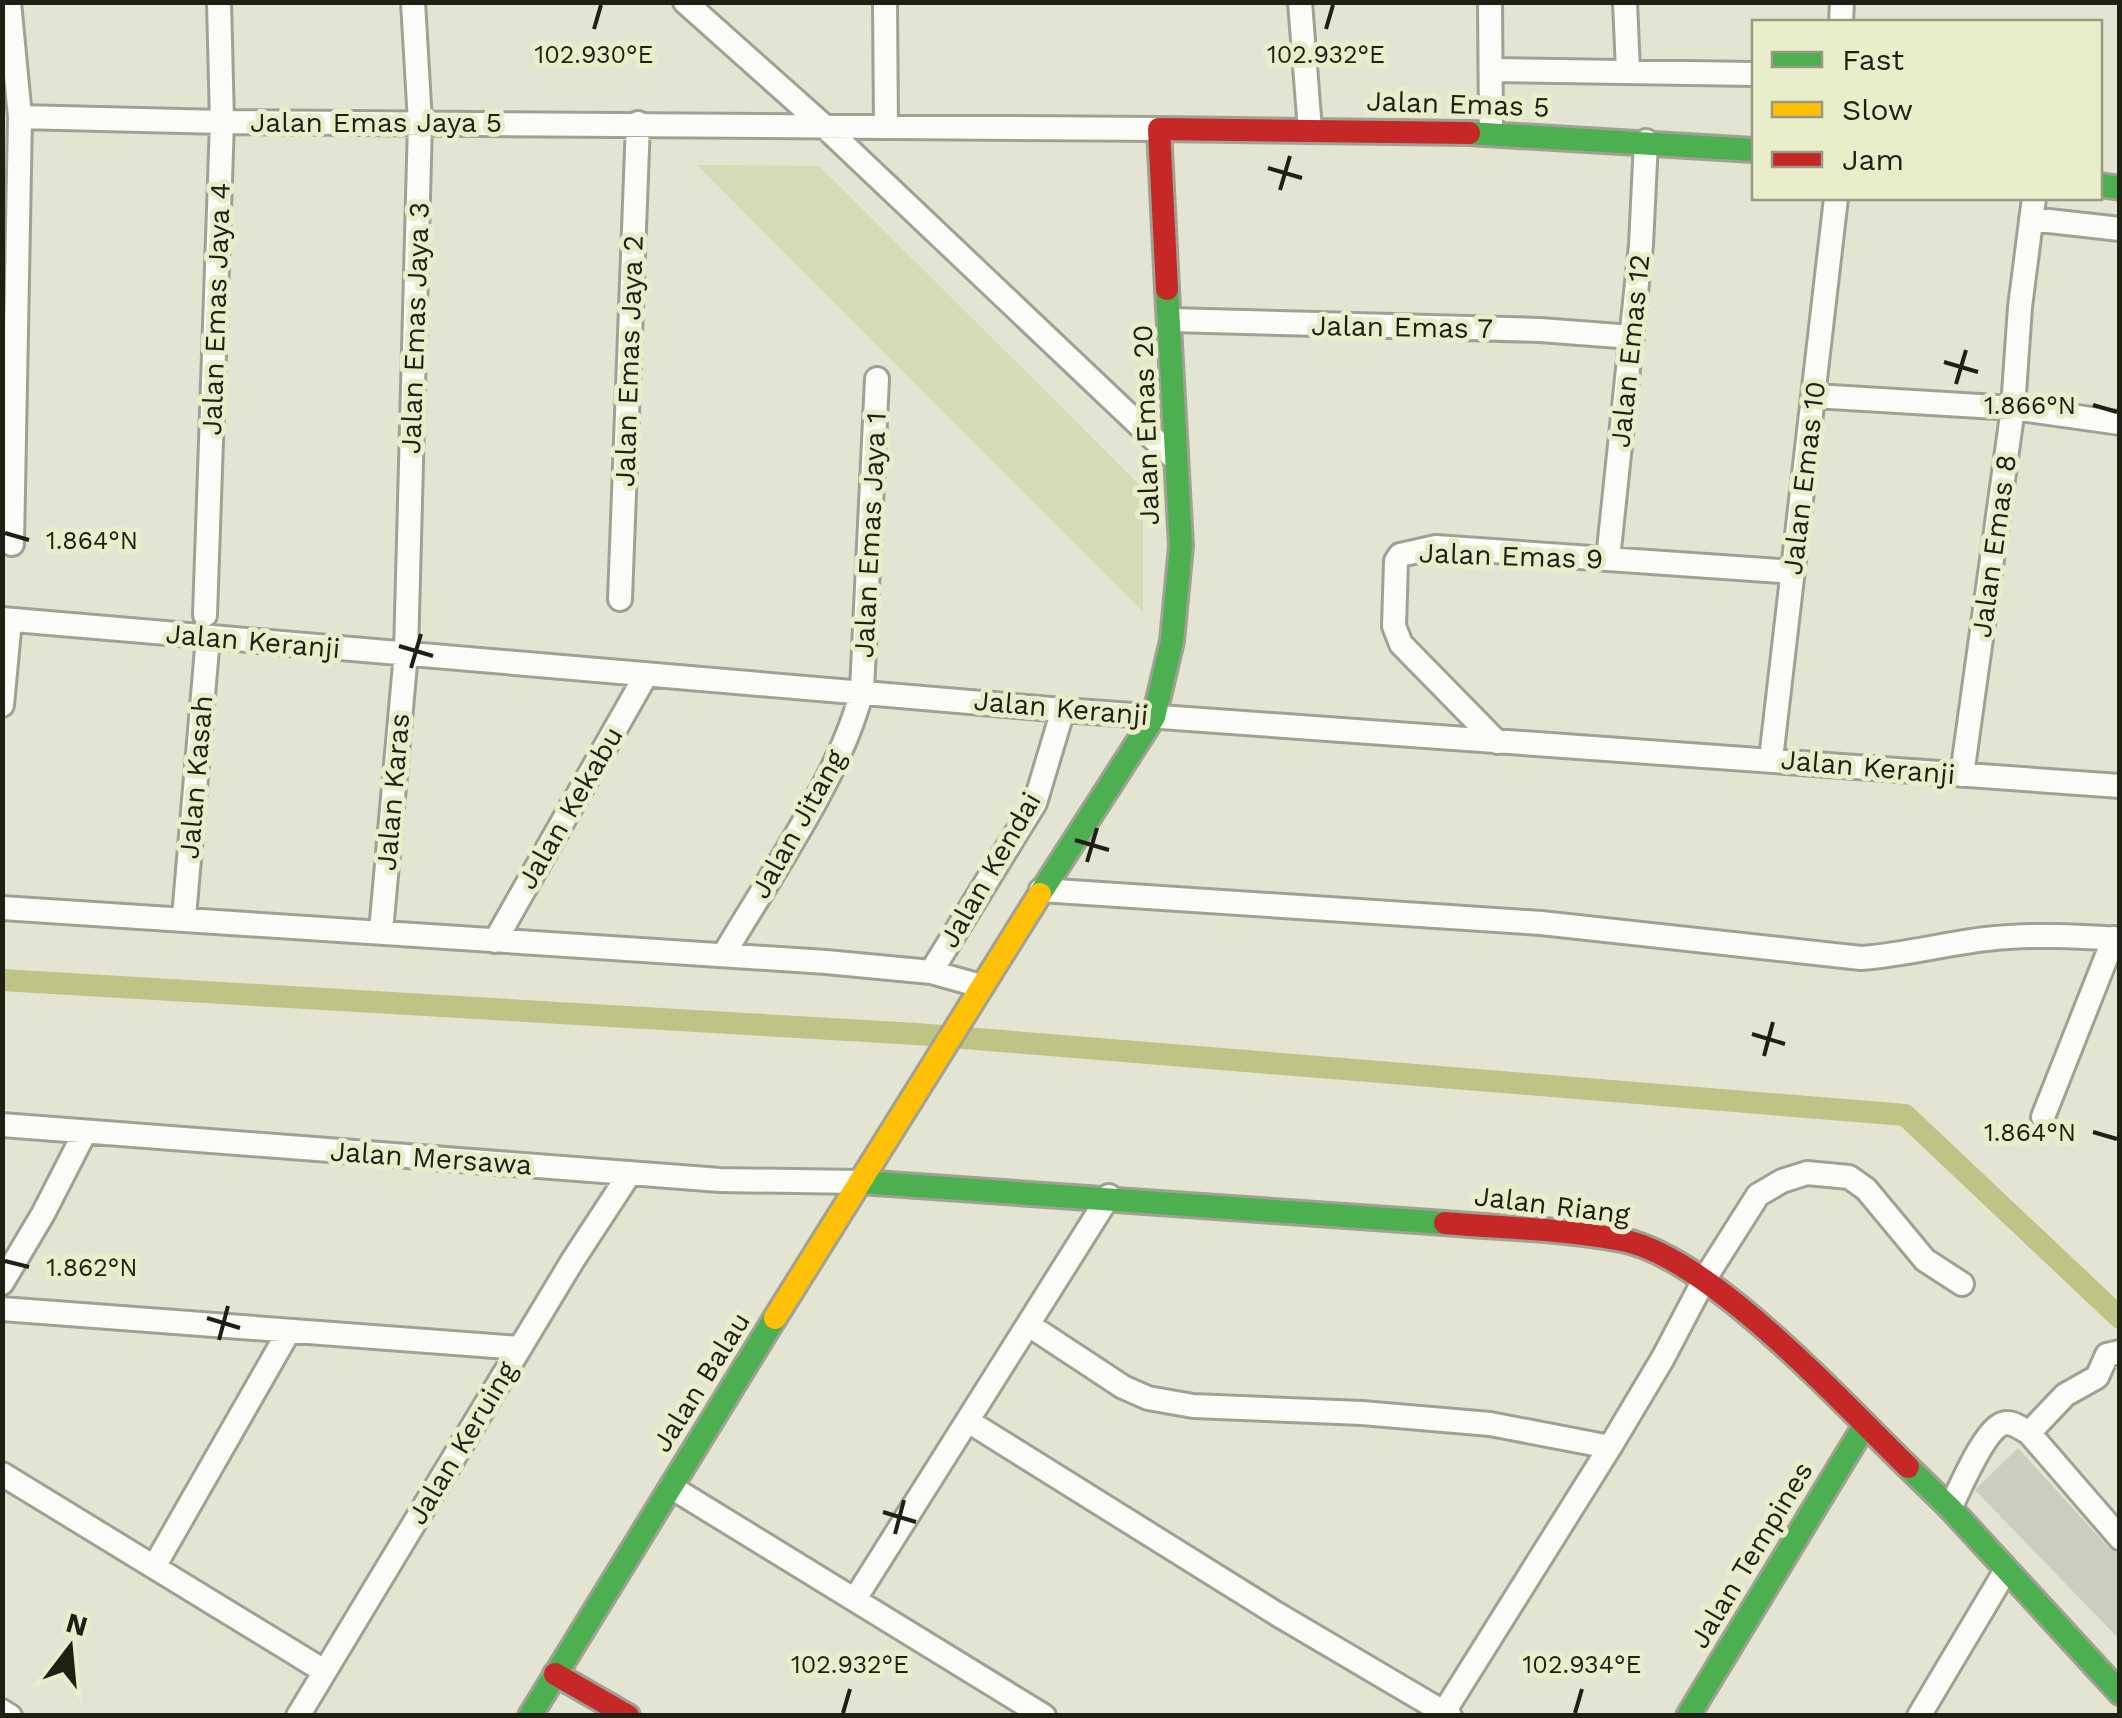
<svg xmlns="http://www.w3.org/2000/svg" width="2122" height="1718" font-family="'Work Sans',sans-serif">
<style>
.green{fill:#d6dab6}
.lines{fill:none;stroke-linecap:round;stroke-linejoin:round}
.canal{stroke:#bec386;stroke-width:22}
.building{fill:#cbcdbe}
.street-casing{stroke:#a0a193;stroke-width:28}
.fast-casing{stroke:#a0a193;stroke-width:28}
.slow-casing{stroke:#a0a193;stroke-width:28}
.jam-casing{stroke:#a0a193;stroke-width:28}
.street{stroke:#fbfbf8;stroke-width:22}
.fast{stroke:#4caf50;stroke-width:22}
.slow{stroke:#ffc107;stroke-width:22}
.jam{stroke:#c62828;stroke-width:22}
.ticks{fill:none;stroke:#1f2014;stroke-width:4}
.labels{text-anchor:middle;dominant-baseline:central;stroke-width:10;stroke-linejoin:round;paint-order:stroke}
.street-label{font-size:28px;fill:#1f2014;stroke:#e9edca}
.ticks-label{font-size:25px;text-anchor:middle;fill:#1f2014;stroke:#e9edca;stroke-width:10;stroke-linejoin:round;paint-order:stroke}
</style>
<rect width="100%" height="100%" fill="#e3e5d2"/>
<path class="green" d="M697 165 819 166 1143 488V612Z"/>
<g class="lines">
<path class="canal" d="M2 980 916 1034 1905 1115 2120 1318"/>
</g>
<path class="building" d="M2018 1448 2109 1548 2120 1553V1640L1975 1490Z"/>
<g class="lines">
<defs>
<path id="street" d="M9 2 20 117
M685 2 824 126 1174 458
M885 2 886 127
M1300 2 1310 130
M1490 2 1491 133
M1625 2 1628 71
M1841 22 1842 2
M1491 70 1754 74
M2031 219 2120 229
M1171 320 1540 330 1632 337
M1814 396 2013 408 2120 423
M12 544 20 117 222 122 1159 129
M1608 559 1641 245 1646 141
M620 599 638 123
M205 615 222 122 219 2
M2 619 1063 710 2120 786
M2 705 10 620
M1497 742 1401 644 1394 626 1396 561 1400 555 1436 547 1793 572
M1771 759 1836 198
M1962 775 2013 408 2020 307 2034 198
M1041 890 1541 923 1861 958C1903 955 1944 944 1986 939 2030 934 2075 936 2120 939
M2 908 826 962 931 972 981 986
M184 917 208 637
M381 931 406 653 420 122 413 2
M495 941 646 675
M724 954C768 879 842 774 862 690L877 379
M931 972 1035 803 1063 710
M2043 1117 2114 938
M2 1125 720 1180 860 1182
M2 1283 43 1214 85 1132
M2 1309 520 1348
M1029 1325 1123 1387 1148 1398 1193 1406 1362 1413 1490 1424 1610 1447
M968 1421 1277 1614 1450 1716
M2029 1433 2065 1395 2097 1377 2107 1355 2120 1352
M2 1474 324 1671
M671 1487 1044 1716
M1950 1508C1960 1489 1982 1435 2000 1425 2010 1419 2020 1428 2029 1433L2120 1538
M154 1567 289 1331
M855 1599 1109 1196
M2 1711 10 1716
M1444 1712 1610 1447 1663 1358 1704 1280 1758 1195 1782 1181 1807 1173 1849 1177 1866 1189 1925 1260 1962 1284
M298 1716 573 1260 630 1173
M1919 1716 2006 1570"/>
<path id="fast" d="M1469 133 1754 150
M2100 185 2120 188
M1040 894 1154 717 1172 641 1181 546 1167 289
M860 1182 1445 1223
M1908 1467 1950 1508 2120 1693
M530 1716 775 1318
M1688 1716 1865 1425"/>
<path id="slow" d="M775 1318 1040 894"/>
<path id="jam" d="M1167 289 1159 129 1469 133
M1445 1223C1502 1228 1566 1229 1622 1240 1710 1257 1842 1403 1908 1467
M555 1674 628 1716"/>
</defs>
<use href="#street" class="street-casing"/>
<use href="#fast" class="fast-casing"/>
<use href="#slow" class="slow-casing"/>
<use href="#jam" class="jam-casing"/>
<use href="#street" class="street"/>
<use href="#fast" class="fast"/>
<use href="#slow" class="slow"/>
<use href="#jam" class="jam"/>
</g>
<path class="ticks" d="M594 29 601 5M1326 29 1333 5M1268 168 1302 178M1280 190 1290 156M1944 362 1978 372M1956 384 1966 350M2093 405 2117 412M5 533 29 540M399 646 433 656M411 668 421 634M1075 840 1109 850M1087 862 1097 828M1752 1034 1785 1044M1764 1056 1773 1022M2093 1132 2117 1139M5 1261 29 1267M207 1318 240 1328M219 1340 228 1306M883 1512 916 1522M895 1534 904 1500M843 1713 850 1689M1575 1713 1582 1689"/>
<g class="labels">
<g class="street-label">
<text transform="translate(1458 104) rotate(2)">Jalan Emas 5</text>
<text x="376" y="122">Jalan Emas Jaya 5</text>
<text transform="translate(216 309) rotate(-88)">Jalan Emas Jaya 4</text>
<text transform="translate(1402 327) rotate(1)">Jalan Emas 7</text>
<text transform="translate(415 328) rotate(-88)">Jalan Emas Jaya 3</text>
<text transform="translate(1630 351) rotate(-84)">Jalan Emas 12</text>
<text transform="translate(629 361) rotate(-88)">Jalan Emas Jaya 2</text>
<text transform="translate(1146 425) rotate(-92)">Jalan Emas 20</text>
<text transform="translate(1804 478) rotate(-83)">Jalan Emas 10</text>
<text transform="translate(870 535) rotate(-87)">Jalan Emas Jaya 1</text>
<text transform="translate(1994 546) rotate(-82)">Jalan Emas 8</text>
<text transform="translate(1511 556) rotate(2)">Jalan Emas 9</text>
<text transform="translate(253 641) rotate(5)">Jalan Keranji</text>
<text transform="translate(1061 708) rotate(5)">Jalan Keranji</text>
<text transform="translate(1868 767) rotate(5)">Jalan Keranji</text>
<text transform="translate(196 777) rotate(-85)">Jalan Kasah</text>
<text transform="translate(393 792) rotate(-85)">Jalan Karas</text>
<text transform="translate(570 808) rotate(-60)">Jalan Kekabu</text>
<text transform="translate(798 824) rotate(-61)">Jalan Jitang</text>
<text transform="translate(990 870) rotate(-60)">Jalan Kendai</text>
<text transform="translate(431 1158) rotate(4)">Jalan Mersawa</text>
<text transform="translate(1552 1205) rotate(7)">Jalan Riang</text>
<text transform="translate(701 1382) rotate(-58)">Jalan Balau</text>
<text transform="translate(462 1443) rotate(-59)">Jalan Keruing</text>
<text transform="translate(1751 1555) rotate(-59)">Jalan Tempines</text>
</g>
</g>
<g class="ticks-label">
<text x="594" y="63">102.930°E</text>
<text x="1326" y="63">102.932°E</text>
<text x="2030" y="414">1.866°N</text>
<text x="92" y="549">1.864°N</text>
<text x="2030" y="1141">1.864°N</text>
<text x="92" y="1276">1.862°N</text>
<text x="850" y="1673">102.932°E</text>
<text x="1582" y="1673">102.934°E</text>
</g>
<rect width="2122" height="1718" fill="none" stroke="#1f2014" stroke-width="10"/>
<rect x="1752" y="20" width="350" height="180" fill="#e9edca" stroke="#989b81" stroke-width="2.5"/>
<rect x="1772" y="52" width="50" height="15" fill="#4caf50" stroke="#989b81" stroke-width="2.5"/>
<text x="1842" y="70" font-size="30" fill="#1f2014">Fast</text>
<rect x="1772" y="102" width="50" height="15" fill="#ffc107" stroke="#989b81" stroke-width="2.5"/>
<text x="1842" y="120" font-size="30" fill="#1f2014">Slow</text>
<rect x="1772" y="152" width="50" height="15" fill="#c62828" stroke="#989b81" stroke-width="2.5"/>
<text x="1842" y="170" font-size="30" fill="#1f2014">Jam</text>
<g transform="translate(70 1648) rotate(16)" stroke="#e9edca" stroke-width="8" paint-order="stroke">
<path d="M0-8L18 38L0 25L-18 38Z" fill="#1f2014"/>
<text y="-15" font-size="28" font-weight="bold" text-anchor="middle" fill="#1f2014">N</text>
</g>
</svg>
